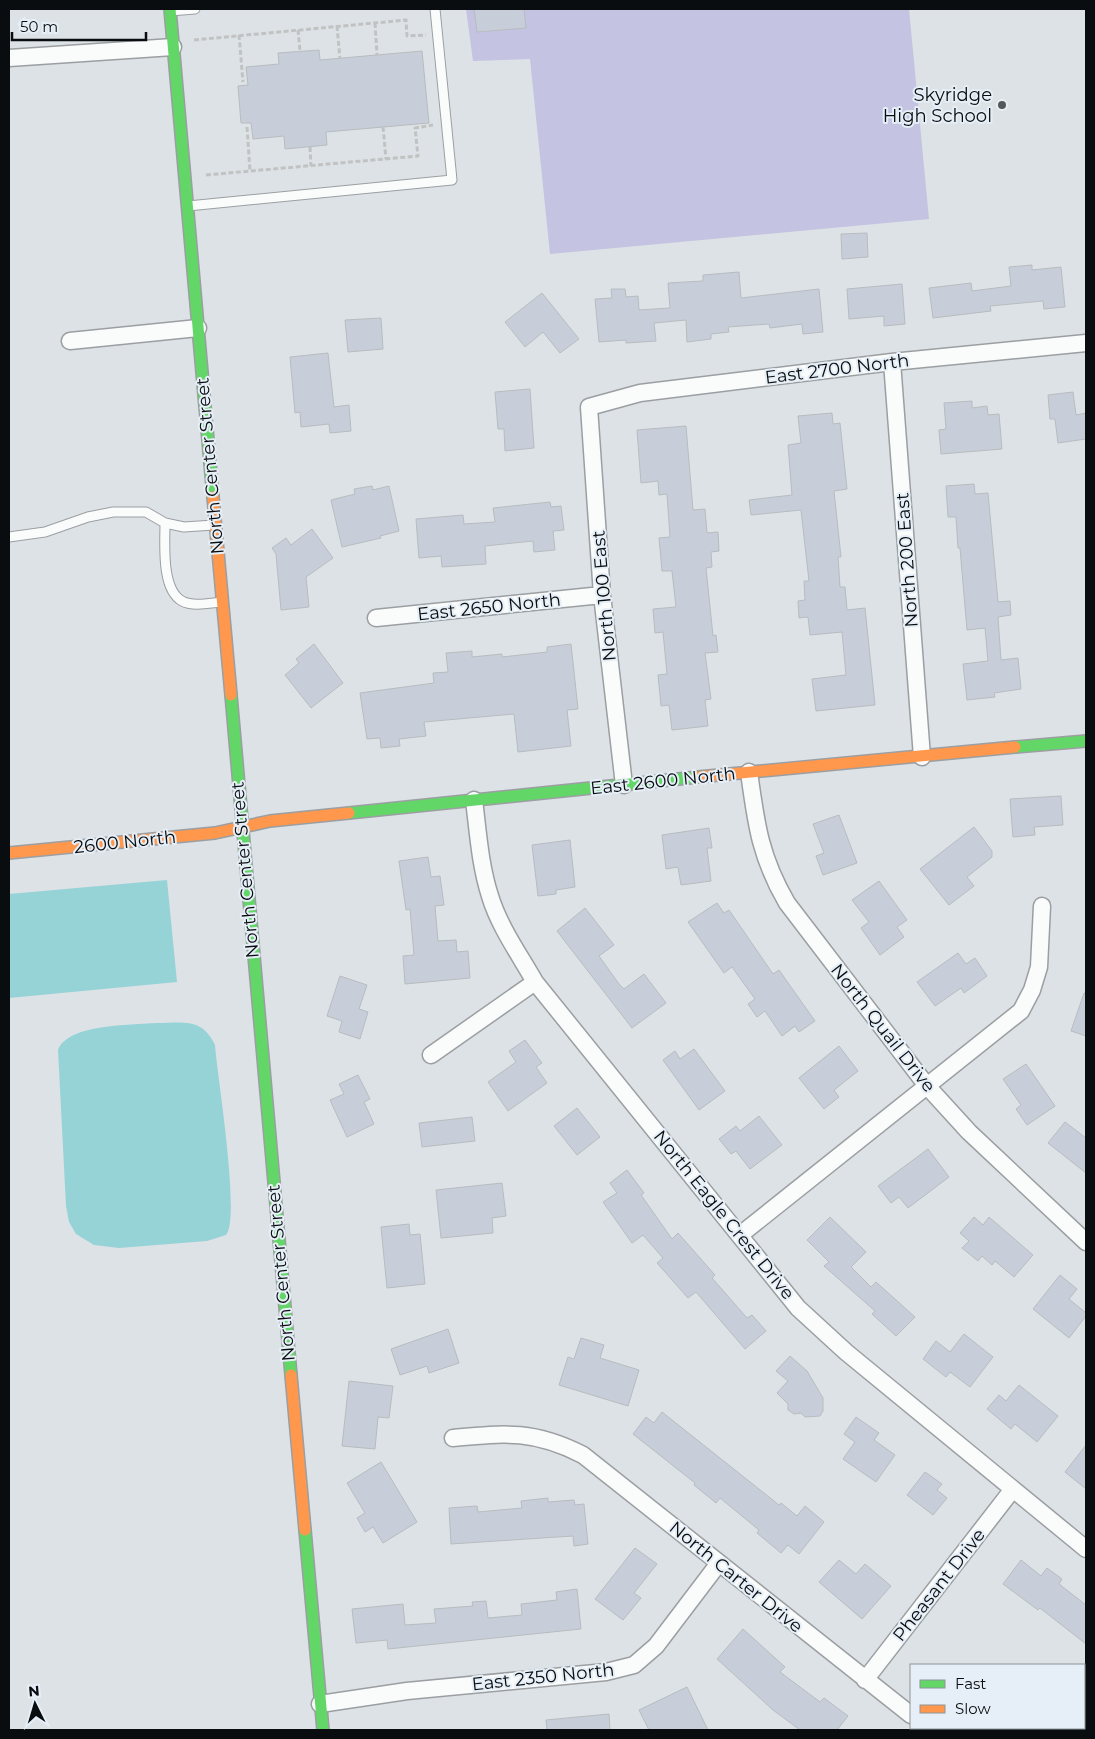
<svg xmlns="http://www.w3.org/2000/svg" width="1095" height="1739" font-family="Montserrat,sans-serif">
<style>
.green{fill:#c4c3e1}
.water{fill:#96d3d7}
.building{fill:#c7ceda;stroke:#b8bcbf}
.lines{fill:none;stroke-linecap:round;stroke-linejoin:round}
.lane-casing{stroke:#9b9fa2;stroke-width:11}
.street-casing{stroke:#9b9fa2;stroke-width:19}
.fast-casing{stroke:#9b9fa2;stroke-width:14}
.slow-casing{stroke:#9b9fa2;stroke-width:14}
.path{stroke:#c1c3c3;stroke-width:3;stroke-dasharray:5 2.5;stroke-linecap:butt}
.lane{stroke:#fafbfb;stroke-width:9}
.street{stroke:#fafbfb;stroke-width:16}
.fast{stroke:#63d668;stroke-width:11}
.slow{stroke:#ff974d;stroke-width:11}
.poi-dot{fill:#54585a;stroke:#e6eff7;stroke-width:2}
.labels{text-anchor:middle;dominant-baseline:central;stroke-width:4;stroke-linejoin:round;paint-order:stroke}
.poi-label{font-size:18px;fill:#0a0d0f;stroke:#e6eff7;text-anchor:end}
.street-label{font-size:18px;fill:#0a0d0f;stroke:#e6eff7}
</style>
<rect width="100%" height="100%" fill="#dde2e6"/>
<path class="green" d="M466 9H909L929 219 550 254 530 59 473 61Z"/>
<path class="water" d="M167 880 177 982 9 998V894Z
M156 1023C183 1023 202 1017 215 1045 217 1075 241 1217 226 1235L207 1241 119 1248 94 1245 76 1234 69 1222 66 1206 58 1050C68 1024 130 1025 156 1023Z"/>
<path class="building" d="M474 9H524L526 28 477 32Z
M319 50 320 60 422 51 429 123 326 132 327 145 285 149 284 136 253 139 251 123H241L238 86 248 85 246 67 279 64 278 53Z
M867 233 868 257 842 259 841 234Z
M1032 265V270L1061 267 1065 307 1044 309 1043 301 990 306 991 311 933 318 929 288 971 283 972 291 1011 286 1009 267Z
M739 272 741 298 819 289 823 332 803 334 802 324 770 328 769 324 728 327 729 332 711 334V339L687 342 686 320 654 323 656 341 626 343V340L599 342 595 299 612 298 611 289H625L626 297 638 296 639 310 670 308 668 283 703 281V275Z
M902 284 905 324 884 326V316L849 319 847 289Z
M542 293 579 339 560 353 543 332 525 347 505 322Z
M381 318 383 349 348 352 345 320Z
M328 353 334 407 349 405 351 431 330 433 329 424 301 427 300 412 295 413 290 357Z
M530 389 534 448 505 451 504 429H498L495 392Z
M1073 392 1076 415 1086 413V439L1058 443 1055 419H1050L1048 395Z
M972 401V408L987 406 988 415 999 414 1002 449 941 454 939 430 946 429 944 403Z
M832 413 833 424 840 423 847 489 834 491 841 557H838L840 587H845L847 610 865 608 875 705 816 711 812 679 846 675 842 632 810 635 808 617 799 618 798 601 805 600 804 581H809L801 510 751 515 749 500 792 495 788 445 801 443 798 416Z
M686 426 693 510 705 509 707 533 718 532 719 551 711 552 712 567 706 568 713 636 716 635 718 652 705 653 711 699 705 700 708 726 672 730 669 705 661 706 658 675 667 674 663 632 655 633 653 609 676 607 672 571H662L659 538 670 537 667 494 659 495 658 481 641 483 637 430Z
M974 484 975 494 988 493 998 602 1010 601 1011 615 998 617 1001 660 1018 658 1021 689 994 693 995 697 967 700 963 664 988 661 985 628 967 630 960 548H958L956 517H948L946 486Z
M372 486 373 490 389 486 399 531 380 536 381 538 342 547 331 500 355 494 354 489Z
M550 502 551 507 561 506 564 530 553 531 555 550 534 552 533 541 485 546 486 564 442 567 441 556 419 558 416 519 463 515 464 524 495 522 493 508Z
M312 529 333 558 306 577 309 607 281 610 276 554 272 548 286 538 291 545Z
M314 644 343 683 311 708 285 675 299 663 296 659Z
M571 644 578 709 567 710 571 746 518 752 514 714 424 722 426 736 399 739 400 746 381 748 380 738 367 739 360 693 434 683 433 673 448 672 446 653 472 651V657L502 654V657L547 652V647Z
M1061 796 1063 825 1034 827 1035 835 1013 837 1010 799Z
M839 815 857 863 823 875 816 856 824 853 813 824Z
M974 827 992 851V857L967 877 974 886 949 905 920 869Z
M709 828 712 848H707L711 881 681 885 678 867 666 869 662 835Z
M570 840 575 887 556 890V894L538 896 532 845Z
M428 857 431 877 440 876 444 905 435 906 438 941 456 940 457 952 468 951 470 978 405 984 403 956 414 955 410 909 406 910 399 861Z
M879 881 907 920 897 927 904 937 880 955 861 928 869 922 852 900Z
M717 903 724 913 729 910 773 974 779 970 815 1021 799 1032 795 1026 782 1036 765 1011 757 1017 748 1004 755 999 732 967 724 973 688 922Z
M585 908 614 945 599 956 619 984 624 989 644 974 666 1003 632 1028 557 931Z
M958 953 966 964 975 958 987 976 964 993 961 988 935 1006 917 982Z
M340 976 367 985 359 1009 368 1012 360 1039 339 1032 342 1021 327 1016Z
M1084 993H1086V1036L1071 1031Z
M525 1040 542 1063 536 1067 547 1083 508 1111 488 1082 516 1062 509 1051Z
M839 1046 858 1071 834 1090 839 1097 824 1109 799 1078Z
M694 1049 725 1091 699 1110 663 1060 675 1051 680 1059Z
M1026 1064 1055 1106 1027 1125 1016 1109 1021 1105 1003 1079Z
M358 1075 370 1099 364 1102 374 1124 347 1137 330 1100 344 1094 339 1084Z
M577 1108 600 1137 577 1155 554 1126Z
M759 1116 782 1145 750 1169 736 1151 731 1154 719 1139 736 1126 740 1131Z
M472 1117 475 1141 422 1147 419 1123Z
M1065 1122 1086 1138V1173L1048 1143Z
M928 1149 949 1177 908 1208 899 1197 891 1203 878 1186Z
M627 1170 644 1193 641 1195 672 1239 678 1233 715 1275 712 1278 747 1318 752 1315 766 1331 745 1349 696 1292 688 1298 657 1263 663 1258 643 1235 632 1243 603 1202 617 1193 610 1183Z
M502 1183 506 1216 492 1218 493 1233 441 1238 436 1190Z
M830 1217 866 1252 851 1267 871 1287 876 1282 915 1317 896 1336 872 1314 875 1311 824 1266 829 1262 807 1240Z
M974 1217 983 1225 989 1217 1033 1255 1014 1277 995 1261 992 1265 982 1256 978 1261 962 1248 969 1241 960 1233Z
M409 1224 410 1235 420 1234 425 1284 387 1288 381 1227Z
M1060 1275 1077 1289 1069 1299 1086 1313V1316L1069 1338 1033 1309Z
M448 1329 459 1363 429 1373 427 1366 400 1375 391 1349Z
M964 1334 993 1357 970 1387 950 1372 946 1377 923 1359 936 1341 950 1352Z
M581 1338 604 1345 600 1358 639 1370 628 1406 559 1385 568 1357 574 1359Z
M790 1356 807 1371 823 1398V1411L820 1416 805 1417 801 1413 794 1414 788 1410V1404L777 1393 788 1381 776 1371Z
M349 1381 393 1386 389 1418 378 1417 375 1449 342 1446Z
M1019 1385 1058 1416 1037 1442 1015 1424 1011 1429 987 1409 999 1395 1006 1401Z
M662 1412 779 1505 781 1503 797 1516 805 1506 824 1522 799 1554 788 1545 781 1553 757 1533 759 1530 720 1498 716 1503 694 1485 695 1483 633 1434 646 1417 654 1423Z
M856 1417 879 1433 874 1440 895 1455 876 1482 843 1459 855 1442 844 1434Z
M1086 1445V1489L1065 1472Z
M381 1462 417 1522 383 1543 373 1527 365 1532 357 1518 365 1513 347 1483Z
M925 1472 942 1484 937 1490 947 1498 933 1515 907 1495Z
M548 1498V1502L574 1500 575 1505 584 1504 588 1544 574 1546 573 1536 451 1544 449 1508 477 1506 478 1512 522 1508 521 1501Z
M635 1548 657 1564 634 1593 641 1598 623 1620 595 1599Z
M839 1560 856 1574 865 1564 891 1586 862 1619 819 1582Z
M1021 1560 1041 1576 1047 1568 1062 1579 1059 1584 1086 1605V1644L1040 1608 1038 1610 1003 1584Z
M577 1589 581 1629 388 1649 387 1640 356 1643 352 1609 403 1604 405 1625 436 1623 434 1609 473 1606 472 1602 486 1601 488 1618 522 1615 521 1604 557 1600 556 1592Z
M743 1629 785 1667 780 1672 820 1702 824 1698 848 1716 837 1730H800L773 1710 717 1659Z
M687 1687 708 1730H649L639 1710Z
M609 1714 610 1730H547L546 1720Z"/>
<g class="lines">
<defs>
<path id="lane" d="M170 11 195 9
M188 206 452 180 435 9
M165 523C165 544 161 589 182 601 193 607 210 603 222 602
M9 537 45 532 88 517 113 512H146L165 523 184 527 214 525"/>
<path id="street" d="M9 58 173 47
M70 341 198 328
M892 362 922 757
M376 618 602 595
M749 772C756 823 760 857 787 903L927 1086 969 1132 1086 1242
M624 785 602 595 589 407 640 393 892 362 1086 343
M474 800C478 832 480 865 490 896 499 926 519 954 535 982L798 1308 846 1352 1086 1549
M431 1055 535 982
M740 1235 1021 1011 1032 990 1039 967 1042 906
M453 1438C506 1433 534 1430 583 1455L911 1715
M865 1680 1013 1489
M320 1704 407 1691 606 1672 634 1665 656 1646 719 1563
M927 1728 930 1730"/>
<path id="fast" d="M170 9 213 497
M231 695 291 1375
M1015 747 1086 741
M349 813 698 777
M305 1530 323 1730"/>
<path id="slow" d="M213 497 231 695
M698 777 1015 747
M9 853 215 833 270 821 349 813
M291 1375 305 1530"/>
</defs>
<use href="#lane" class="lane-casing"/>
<use href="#street" class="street-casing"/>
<use href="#fast" class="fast-casing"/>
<use href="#slow" class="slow-casing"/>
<path class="path" d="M375 23 377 55
M337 26 340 59
M298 30 300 51
M239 35 243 82
M194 40 406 20 407 36 426 35
M247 127 250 171
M383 127 386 159
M310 147 311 166
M206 175 418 156 415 128 433 125"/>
<use href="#lane" class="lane"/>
<use href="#street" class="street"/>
<use href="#fast" class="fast"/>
<use href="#slow" class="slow"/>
</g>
<circle class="poi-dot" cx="1002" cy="105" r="5"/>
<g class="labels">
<g class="poi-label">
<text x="992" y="95">Skyridge<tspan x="992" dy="21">High School</tspan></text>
</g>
<g class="street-label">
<text transform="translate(837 369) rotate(-7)">East 2700 North</text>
<text transform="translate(210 466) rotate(-95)">North Center Street</text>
<text transform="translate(907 560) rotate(-94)">North 200 East</text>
<text transform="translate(604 596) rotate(-95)">North 100 East</text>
<text transform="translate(489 607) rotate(-6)">East 2650 North</text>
<text transform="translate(663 781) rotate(-6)">East 2600 North</text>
<text transform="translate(125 842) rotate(-6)">2600 North</text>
<text transform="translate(245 870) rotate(-95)">North Center Street</text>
<text transform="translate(883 1028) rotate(52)">North Quail Drive</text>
<text transform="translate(724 1215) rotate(51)">North Eagle Crest Drive</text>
<text transform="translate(281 1273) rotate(-95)">North Center Street</text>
<text transform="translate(736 1577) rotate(39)">North Carter Drive</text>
<text transform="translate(939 1585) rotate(-52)">Pheasant Drive</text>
<text transform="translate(543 1677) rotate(-6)">East 2350 North</text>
</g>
</g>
<rect width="1095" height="1739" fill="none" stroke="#0a0d0f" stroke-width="20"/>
<rect x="910" y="1664" width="175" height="65" fill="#e6eff7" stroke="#8e959a"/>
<rect x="920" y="1680" width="25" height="8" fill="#63d668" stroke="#8e959a"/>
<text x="955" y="1689" font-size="15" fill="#0a0d0f">Fast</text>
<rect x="920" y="1705" width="25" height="8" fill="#ff974d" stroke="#8e959a"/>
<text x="955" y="1714" font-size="15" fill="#0a0d0f">Slow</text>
<g transform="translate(35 1704) rotate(355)" stroke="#e6eff7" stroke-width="4" paint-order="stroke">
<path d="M0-4L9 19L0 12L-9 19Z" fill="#0a0d0f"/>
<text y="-8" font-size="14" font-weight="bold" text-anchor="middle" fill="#0a0d0f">N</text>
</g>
<path d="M12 32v8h134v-8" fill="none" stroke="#0a0d0f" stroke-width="2.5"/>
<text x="20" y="32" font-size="15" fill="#0a0d0f" stroke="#e6eff7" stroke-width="4" paint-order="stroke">50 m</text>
</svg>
